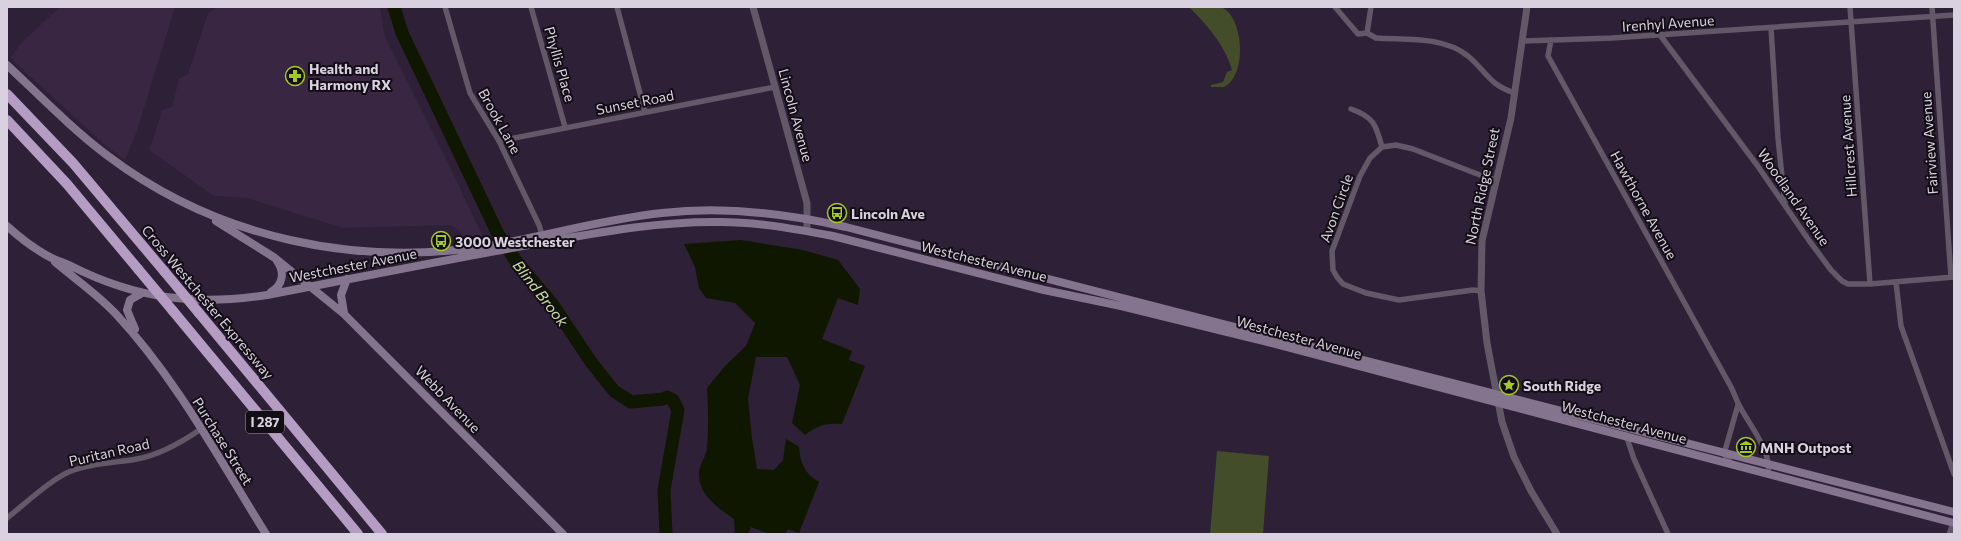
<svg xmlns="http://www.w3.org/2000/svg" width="1961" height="541" font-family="Commissioner,sans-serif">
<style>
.built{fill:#382642}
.green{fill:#434d29}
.water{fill:#101700}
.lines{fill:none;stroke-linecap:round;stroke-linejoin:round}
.river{stroke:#101700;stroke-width:13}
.minor{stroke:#625868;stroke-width:5.5}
.tertiary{stroke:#625868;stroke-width:7}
.secondary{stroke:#84748d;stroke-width:8}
.motorway{stroke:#b59cc3;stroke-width:10}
.motorway-bridge{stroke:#b59cc3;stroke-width:10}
.labels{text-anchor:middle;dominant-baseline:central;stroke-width:4;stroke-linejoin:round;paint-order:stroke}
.shield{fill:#130d16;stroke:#9e96a3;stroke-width:1}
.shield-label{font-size:13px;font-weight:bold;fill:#dad1e0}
.street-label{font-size:14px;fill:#dad1e0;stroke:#130d16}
.poi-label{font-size:14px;font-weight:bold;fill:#dad1e0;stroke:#130d16;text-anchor:start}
.water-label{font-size:15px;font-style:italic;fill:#cbe09c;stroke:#130d16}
</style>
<rect width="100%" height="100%" fill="#2e2036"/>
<path class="built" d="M60 7H175L137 131 125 160 107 147 10 58 22 42Z
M218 7 250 8 255 7H380L385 37 451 169 483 237 462 241 460 231 451 225 343 228 247 198 214 196 149 150 160 118 161 110 172 107 179 79 188 74 208 13Z"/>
<path class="green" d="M1189 7C1197 7 1218 5 1223 8 1244 19 1247 76 1224 87H1211V85L1223 82 1227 72 1232 70C1225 45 1207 25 1189 7Z
M1217 451 1269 456 1263 534H1210Z"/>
<path class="water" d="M741 240 803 250 838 260 860 289 858 305 838 298 822 339 852 351 849 360 865 366 842 424C826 423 818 425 805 435L792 423 800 385 787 357H756L748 399 752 438 757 469 774 470 783 460 786 439 799 447C800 463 805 474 819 482L799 533 788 529 785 534H769L751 527 748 534H735L734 519C718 508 698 495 699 473 699 464 707 456 707 447 709 427 708 408 707 388L725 366 746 346 755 323 735 303 706 298 699 288 695 267 684 244Z"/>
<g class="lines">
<path class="river" d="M394 7 402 33 436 104 498 234 516 261 553 305 591 362 614 391 631 402 663 399 667 397 673 400 678 410 664 490 666 534"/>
<path class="minor" d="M445 7 470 93 499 141 539 225 543 238
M531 7 565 127
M617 7 645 112
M1335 7 1358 34 1367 33 1376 38C1406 40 1443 36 1468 56 1487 72 1489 85 1515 93
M1850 7 1870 284
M1932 7 1951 277
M1771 28 1778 138 1785 205
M1367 33 1371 7
M1660 35 1757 165 1808 239 1831 270 1842 281 1848 284H1870L1954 277
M1551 40 1548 56 1731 387C1734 393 1736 399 1739 405 1748 423 1772 451 1768 473
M1522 41 1612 38 1954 15
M1351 109C1374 117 1376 125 1382 147
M499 141 775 87
M1896 282 1901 326 1954 474
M1481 291 1473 290 1399 300 1366 293 1343 284 1337 277 1333 270 1332 251 1360 176 1370 158 1382 147 1396 145 1413 149 1485 177 1496 180
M1626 435 1634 459 1668 534
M1731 463 1724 454 1738 405
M7 518C25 504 51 479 71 471 92 463 115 463 137 459 160 455 182 442 201 429"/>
<path class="tertiary" d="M753 7 807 203V231
M1527 7 1511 118 1482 241 1481 291 1487 343 1502 422 1514 457 1531 491 1557 534
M1950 534 1954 522"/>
<path class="secondary" d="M7 65C40 96 72 129 108 156 218 239 358 268 493 245 550 235 605 219 662 213 724 206 785 213 846 227L1954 512
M216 221 275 258 344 314 563 534
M7 226C19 237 32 247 46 255 54 260 63 262 71 266 136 299 196 306 267 295 356 278 445 260 534 244 596 233 657 221 720 222 758 222 796 229 833 236L1044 290 1121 306 1272 343 1954 523
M55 262C75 279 97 294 115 313 176 378 219 459 266 534
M271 292C283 285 285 272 277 261
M344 313 341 295 347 279
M135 329 127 310 130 300 142 293"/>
<path class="motorway" d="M7 94 73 163 164 271
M7 120 67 184 138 269
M173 311 358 534
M199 313 382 534"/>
<path class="motorway-bridge" d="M138 269 173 311
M164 271 199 313"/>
</g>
<defs>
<symbol id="pharmacy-ring" viewBox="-11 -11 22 22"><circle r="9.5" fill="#130d16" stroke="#a4c825" stroke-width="1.5"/><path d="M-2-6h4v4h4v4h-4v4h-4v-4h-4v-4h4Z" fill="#a4c825"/></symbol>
<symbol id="bus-ring" viewBox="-11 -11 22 22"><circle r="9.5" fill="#130d16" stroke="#a4c825" stroke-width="1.5"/><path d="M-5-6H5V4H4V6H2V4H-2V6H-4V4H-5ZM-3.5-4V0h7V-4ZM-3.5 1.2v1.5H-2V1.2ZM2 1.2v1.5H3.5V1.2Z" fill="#a4c825"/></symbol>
<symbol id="sight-ring" viewBox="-11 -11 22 22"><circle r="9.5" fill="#130d16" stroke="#a4c825" stroke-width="1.5"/><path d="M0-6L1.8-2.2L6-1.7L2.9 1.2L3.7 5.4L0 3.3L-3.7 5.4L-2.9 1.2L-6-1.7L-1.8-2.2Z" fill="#a4c825"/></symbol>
<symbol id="museum-ring" viewBox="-11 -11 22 22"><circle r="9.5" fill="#130d16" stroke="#a4c825" stroke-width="1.5"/><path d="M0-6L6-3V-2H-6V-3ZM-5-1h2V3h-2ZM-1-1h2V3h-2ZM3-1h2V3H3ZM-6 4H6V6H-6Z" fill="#a4c825"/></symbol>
</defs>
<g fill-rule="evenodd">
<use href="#pharmacy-ring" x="284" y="65" width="22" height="22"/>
<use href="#bus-ring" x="826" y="202" width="22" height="22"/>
<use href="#bus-ring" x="430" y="230" width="22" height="22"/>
<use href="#sight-ring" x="1498" y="374" width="22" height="22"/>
<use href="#museum-ring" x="1735" y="436" width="22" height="22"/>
</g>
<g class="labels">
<rect class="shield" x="246" y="411" width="38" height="22" rx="3"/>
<g class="shield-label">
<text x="265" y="422">I 287</text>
</g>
<g class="street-label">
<text transform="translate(1668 23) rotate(-4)">Irenhyl Avenue</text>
<text transform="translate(560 64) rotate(74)">Phyllis Place</text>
<text transform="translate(635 102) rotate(-11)">Sunset Road</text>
<text transform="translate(796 115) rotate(75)">Lincoln Avenue</text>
<text transform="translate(500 121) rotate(61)">Brook Lane</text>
<text transform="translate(1929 143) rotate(-94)">Fairview Avenue</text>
<text transform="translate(1848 146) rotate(-94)">Hillcrest Avenue</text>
<text transform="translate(1482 186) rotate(-78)">North Ridge Street</text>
<text transform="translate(1794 197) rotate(55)">Woodland Avenue</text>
<text transform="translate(1644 205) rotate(61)">Hawthorne Avenue</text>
<text transform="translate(1336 208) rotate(-70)">Avon Circle</text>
<text transform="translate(984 261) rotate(14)">Westchester Avenue</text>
<text transform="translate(353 265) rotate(-11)">Westchester Avenue</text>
<text transform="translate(208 302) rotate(50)">Cross Westchester Expressway</text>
<text transform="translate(1299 337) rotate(15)">Westchester Avenue</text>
<text transform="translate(448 399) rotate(46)">Webb Avenue</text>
<text transform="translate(1624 422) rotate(15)">Westchester Avenue</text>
<text transform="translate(223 441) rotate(58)">Purchase Street</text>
<text transform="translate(109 452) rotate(-13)">Puritan Road</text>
</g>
<g class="poi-label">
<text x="309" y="68">Health and<tspan x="309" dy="16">Harmony RX</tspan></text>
<text x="851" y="213">Lincoln Ave</text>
<text x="455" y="241">3000 Westchester</text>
<text x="1523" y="385">South Ridge</text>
<text x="1760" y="447">MNH Outpost</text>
</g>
<g class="water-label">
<text transform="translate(541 293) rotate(52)">Blind Brook</text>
</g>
</g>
<rect width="1961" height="541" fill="none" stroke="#dad1e0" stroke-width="16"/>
</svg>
